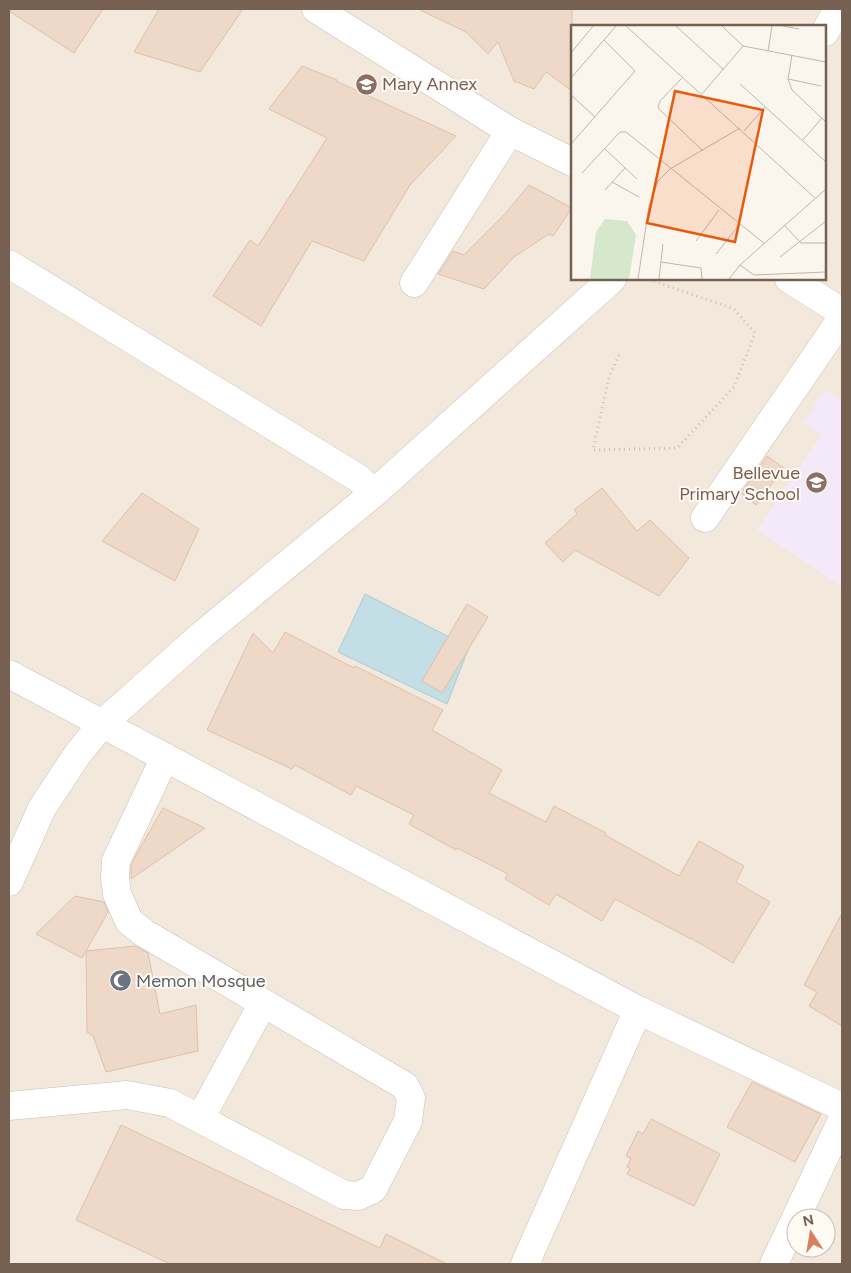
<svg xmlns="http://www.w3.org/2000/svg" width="851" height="1273" font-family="Figtree,sans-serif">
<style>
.residential{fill:#f2e9dc;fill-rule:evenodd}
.education{fill:#f3e9f8}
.water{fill:#c3dee4;stroke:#aaccd4}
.building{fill:#eed8c7;stroke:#dfc0a9}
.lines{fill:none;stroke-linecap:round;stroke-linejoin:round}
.minor-casing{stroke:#cdbfb3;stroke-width:29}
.path{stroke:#d4bcaa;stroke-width:3;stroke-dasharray:1 4;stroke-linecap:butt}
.minor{stroke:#fff;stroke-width:28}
.labels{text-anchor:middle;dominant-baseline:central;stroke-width:4;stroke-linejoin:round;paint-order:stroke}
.education-label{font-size:18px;fill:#785e54;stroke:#fefaf4;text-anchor:start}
.worship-label{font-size:18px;fill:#5b616d;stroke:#fefaf4;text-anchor:start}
.inset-road{fill:none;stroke:#c1b6aa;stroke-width:1}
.view{fill:#e8590c;fill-opacity:0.15;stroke:#e8590c;stroke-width:2.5}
.inset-edge{fill:none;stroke:#756051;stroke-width:2.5}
</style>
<rect width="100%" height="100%" fill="#fbf6ed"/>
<path class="residential" d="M9 9H842V1264H9ZM572 26H825V279H572ZM796 1218H826V1248H796Z"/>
<path class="education" d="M825 390 842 401V587L757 530 821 435 803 423Z"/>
<path class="water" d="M365 594 469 647 447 704 338 652Z"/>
<path class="building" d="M9 9H103L74 53 9 11Z
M159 9H243L200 72 134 52Z
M418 9H572V91L546 72 534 89 514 81 498 42 488 54 466 32Z
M302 66 337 80 336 81 456 136 410 185 364 261 312 241 261 326 213 296 250 240 258 246 327 138 269 109Z
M529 185 572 208 553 236 549 234 514 257 484 289 438 274 453 251 464 255 504 215Z
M767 456 784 468 756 505 741 493Z
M602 488 637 531 650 520 689 558 659 596 575 550 563 562 545 543 577 514 574 510Z
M142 493 199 529 175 581 102 541Z
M467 604 488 617 442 693 422 681Z
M285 632 354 668 355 666 443 710 432 730 502 770 489 793 546 822 554 806 606 833 605 835 679 876 699 841 744 866 736 882 770 902 733 963 691 938V939L615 899 602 921 556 894 549 905 505 879 508 874 457 848 456 850 409 824 414 815 356 786 351 795 295 765 292 769 207 730 253 633 273 653Z
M163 808 205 828 131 879V865L139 850Z
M75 896 104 902 108 912 82 958 36 934Z
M842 913V1026L809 1006 817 992 804 985Z
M135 946 148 953 160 1014 196 1005 198 1051 106 1072 93 1036 87 1032 86 951Z
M752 1082 821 1114 795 1162 727 1127Z
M651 1119 720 1154 694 1206 627 1174 630 1168 627 1167 631 1158 626 1156 638 1131 643 1134Z
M121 1125 380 1248 386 1234 447 1264H170L76 1220Z"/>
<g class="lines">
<defs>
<path id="minor" d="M316 9 510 131 572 162
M825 32 838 9
M9 264 358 478 374 493
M789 279 842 312
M414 283 510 131
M705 518 842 318
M9 674 638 1010 842 1107
M9 882 42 808 77 755 102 724 203 634 374 493 612 279
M9 1106 127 1095 170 1103 344 1195 358 1196 373 1189 408 1121 411 1098 405 1086 144 933 129 921 117 894 115 878 116 861 165 757
M200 1119 263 1003
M525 1264 638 1010
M774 1264 842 1120"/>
</defs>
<use href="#minor" class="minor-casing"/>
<path class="path" d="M619 355 609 377 593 450 677 448 734 387 755 333 734 309 648 279"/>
<use href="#minor" class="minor"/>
</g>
<defs>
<symbol id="school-disc" viewBox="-11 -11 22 22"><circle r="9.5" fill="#8d6e63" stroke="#fefaf4"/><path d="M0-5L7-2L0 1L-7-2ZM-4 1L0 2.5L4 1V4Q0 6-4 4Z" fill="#fff"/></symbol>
<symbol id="mosque-disc" viewBox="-11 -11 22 22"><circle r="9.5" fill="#6b7280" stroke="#fefaf4"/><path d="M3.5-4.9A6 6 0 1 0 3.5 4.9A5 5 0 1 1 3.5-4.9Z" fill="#fff"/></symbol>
</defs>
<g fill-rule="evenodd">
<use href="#school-disc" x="354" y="72" width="25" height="25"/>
<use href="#school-disc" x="804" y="470" width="25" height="25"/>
<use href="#mosque-disc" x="108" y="968" width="25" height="25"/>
</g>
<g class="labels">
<g class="education-label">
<text x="382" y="84">Mary Annex</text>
<text x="800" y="473" text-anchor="end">Bellevue<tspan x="800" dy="21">Primary School</tspan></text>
</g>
<g class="worship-label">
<text x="136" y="981">Memon Mosque</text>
</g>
</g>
<g transform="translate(571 25)">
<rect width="255" height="255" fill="#fbf6ed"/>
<path d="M34 194 56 196 65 210 58 254H19L25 207Z" fill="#d6e8cc"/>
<path class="inset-road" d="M55 1 244 173M105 1 153 45M151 1 172 21 255 37M212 1 228 4M197 26 201 1M0 28 22 1M221 30 217 54 221 65 255 97M0 53 45 1M111 53 89 76 87 83 132 126M217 54 250 61M169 59 255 137M131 69 172 21M0 70 24 92M173 106 194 82M231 116 251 93M0 119 64 46 33 15M34 124 66 154M11 148 49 107H55L194 219M41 157 68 172M34 165 54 143M213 200 230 218H255M125 216 148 185M145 229 168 200M209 232 255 196M90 237 130 243 131 254M169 240 183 250 255 247M67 254 78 181 87 156 99 144 169 103M88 254 92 219M158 254 169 240 255 164"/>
<path class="view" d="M104 66 192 85 164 217 76 198Z"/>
<rect width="255" height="255" class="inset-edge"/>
</g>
<rect width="851" height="1273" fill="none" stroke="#756051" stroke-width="20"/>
<g transform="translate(811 1233) rotate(348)"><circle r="24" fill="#fefaf4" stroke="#c7bcb3"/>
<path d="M0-4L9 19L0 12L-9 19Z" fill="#d87f60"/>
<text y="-8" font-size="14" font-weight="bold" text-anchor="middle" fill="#756051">N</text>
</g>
</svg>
